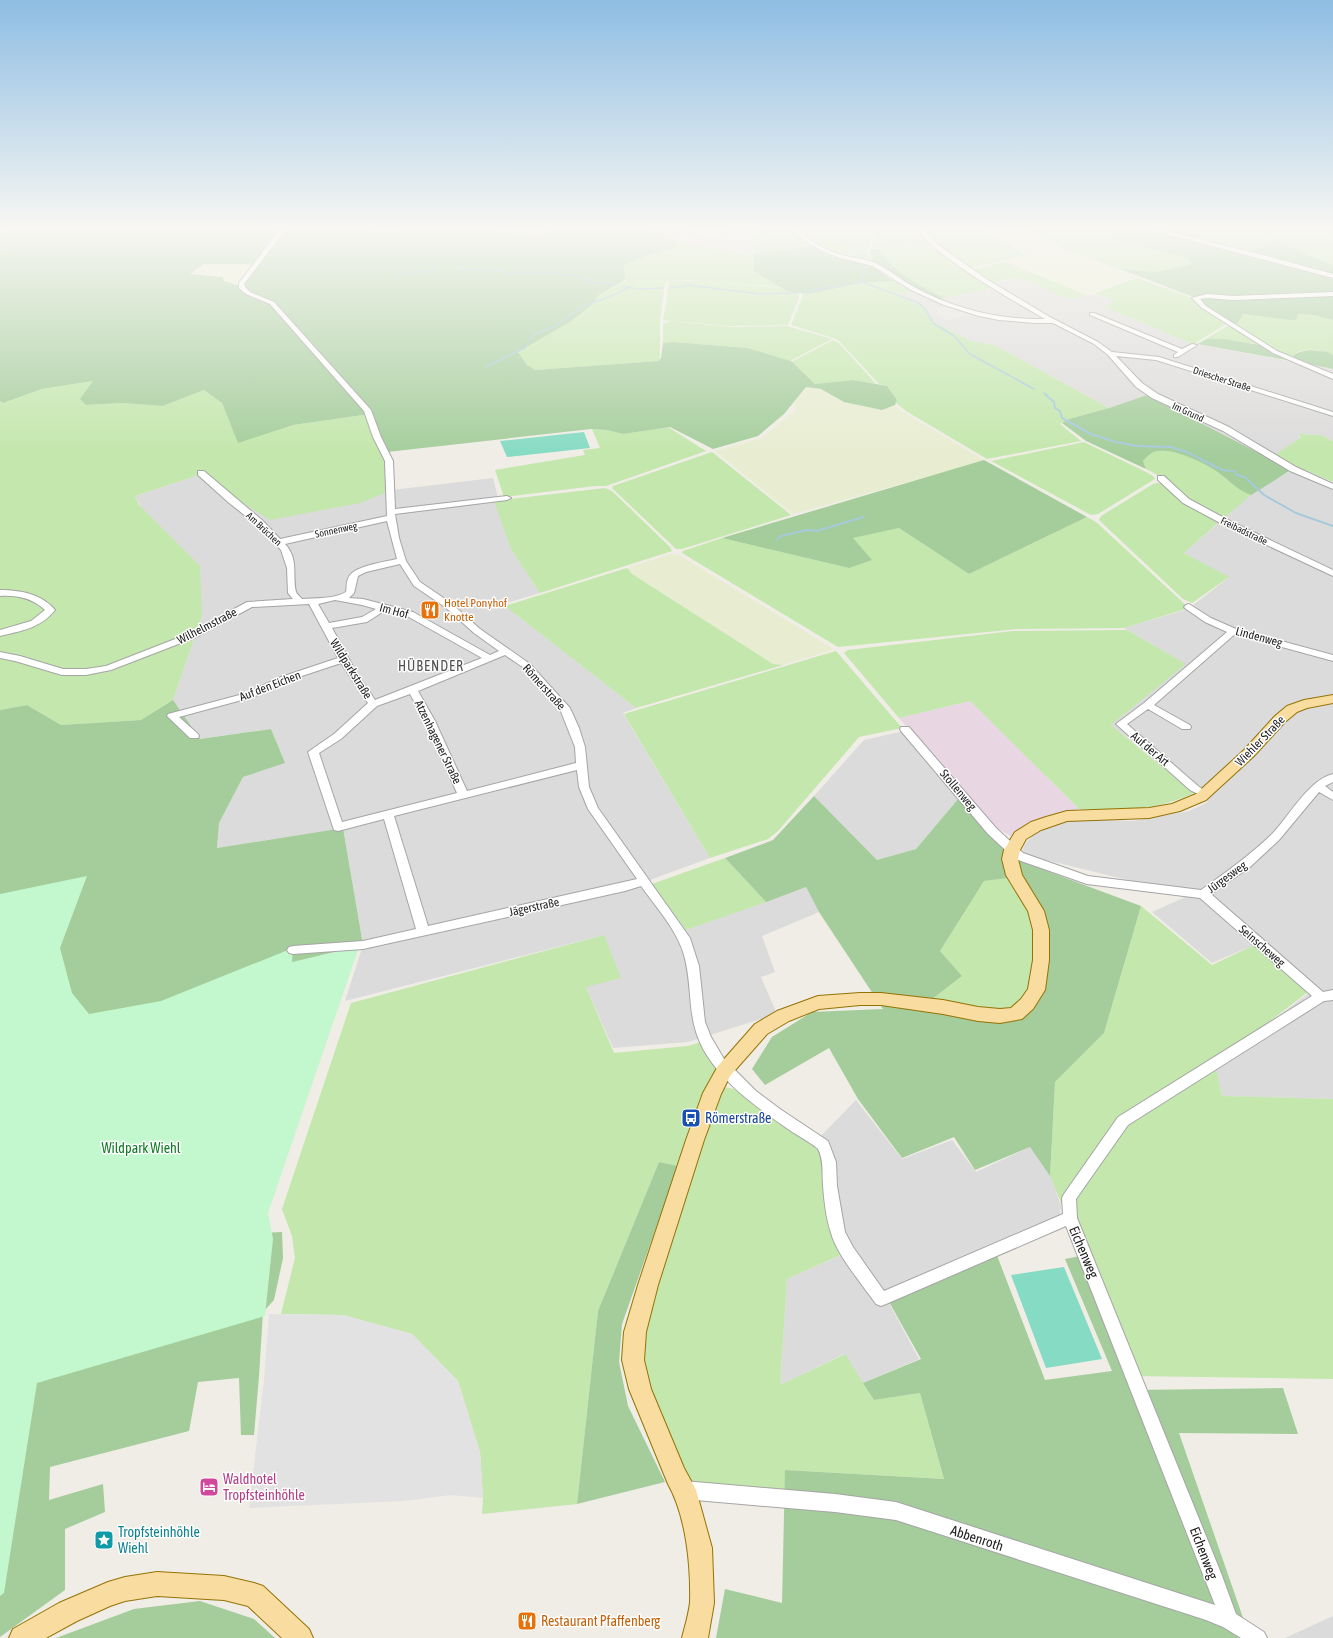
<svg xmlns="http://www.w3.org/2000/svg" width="1333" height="1638" font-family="'Asap Condensed',sans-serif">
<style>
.residential{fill:#dcdbdb}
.industrial{fill:#e8d7e3}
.farmland{fill:#e8edd1}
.grass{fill:#c3e7ac}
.forest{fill:#a4cd9b;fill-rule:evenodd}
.park{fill:#c3f7cd}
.pitch{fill:#85dbc3}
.parking{fill:#e2e2e2}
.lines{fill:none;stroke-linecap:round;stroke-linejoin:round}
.stream-far1{stroke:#a7cadb;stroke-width:1.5}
.stream{stroke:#a7cadb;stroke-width:2}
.minor-casing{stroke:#a5a5a5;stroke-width:2}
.major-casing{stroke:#947305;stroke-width:2}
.minor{fill:#fff;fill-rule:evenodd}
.major{fill:#f9dca0;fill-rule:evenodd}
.labels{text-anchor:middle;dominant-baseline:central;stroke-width:3;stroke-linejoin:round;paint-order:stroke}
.far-street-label{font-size:10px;fill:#1e1e1e;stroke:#fff}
.food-label{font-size:12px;fill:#c56008;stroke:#fff;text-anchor:start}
.street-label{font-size:12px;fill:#1e1e1e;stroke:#fff}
.quarter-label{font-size:14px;letter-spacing:1px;fill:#515151;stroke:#fff}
.near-transit-label{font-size:14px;fill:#164399;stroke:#fff;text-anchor:start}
.near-park-label{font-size:14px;fill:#0f7a23;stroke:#fff}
.near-street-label{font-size:14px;fill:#1e1e1e;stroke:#fff}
.near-hotel-label{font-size:14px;fill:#b23c85;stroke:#fff;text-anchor:start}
.near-culture-label{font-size:14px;fill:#0d838f;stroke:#fff;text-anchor:start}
.near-food-label{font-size:14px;fill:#c56008;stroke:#fff;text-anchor:start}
</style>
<rect width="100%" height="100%" fill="#efede5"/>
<path class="residential" d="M643 228H753L760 235H755L753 254 681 242Z
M1020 278 1069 298 1096 294 1114 301 1106 307 1190 343 1333 369V441L1321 435 1299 434 1300 468 1333 482V1099L1222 1096 1215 1063 1309 993 1254 945 1212 963 1152 912 1190 895 1021 854 1025 844 1038 829 1081 819 1133 821 1189 811 1208 802 1111 725 1185 664 1124 628 1188 609 1228 578 1184 553 1255 491 1291 471 1147 395 1109 408 995 345 971 341 934 322 925 307 896 295 919 291 938 299 992 288 993 283Z
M199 475 392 490 493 478 511 549 540 593 503 604 636 708 623 713 710 858 650 880 686 930 806 887 819 912 762 936 775 972 761 977 777 1014 688 1042 613 1048 586 987 604 935 345 1001 363 945 343 828 217 848 219 823 243 777 284 762 271 729 199 739 173 700 202 616 135 496Z
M904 731 959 798 916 849 877 860 814 796 864 740Z
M856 1100 902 1159 952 1140 976 1172 1030 1147 1051 1177 1061 1206 1059 1220 884 1294 919 1359 863 1383 844 1354 780 1385 787 1279 848 1252 817 1140Z
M1333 1616V1638H1285Z"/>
<path class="industrial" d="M970 701 1079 809 1055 814 1036 820 1010 836 992 825 899 718Z"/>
<path class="farmland" d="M351 228H405L394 235Z
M474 228H539L549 231 540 238Z
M980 228H1024L1059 247 1028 255 1024 254Z
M1061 248 1135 277 1086 295 1004 261Z
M204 264H252L237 285 189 274Z
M806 387 821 389 844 402 882 410 895 405 901 411 976 455 984 461 793 514 715 451 762 438 796 410 794 401Z
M671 554 679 555 832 648V650L783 665 773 664 632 574 627 568Z"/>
<path class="grass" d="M753 228H791L813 246 753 254 755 235 760 234Z
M796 228H868L874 232 868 250 870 262C841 255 818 249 796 228Z
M870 228H919L922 235 933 246 871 248 876 233Z
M924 228H980L1024 254 1028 255 970 268C952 256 935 246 924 228Z
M1025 228H1140L1108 237 1188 258 1191 264 1157 272 1118 269 1063 249Z
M1149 228H1333V265L1310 256 1278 239 1250 251 1209 245Z
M684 243 752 255 754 271 780 287 689 280 628 282 625 280 624 265 646 256 675 248Z
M934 246 992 288 944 298C914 282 899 276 878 249Z
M1004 261 1086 295C1066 307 1041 283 1021 279 1013 277 1001 281 993 283L972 270Z
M1137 278 1193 298 1195 302 1226 324 1194 344 1190 343 1105 307 1114 301 1095 293Z
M668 281 665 283 660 321V358L658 361 535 370 527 365 518 352 570 322 592 305 600 294 622 282Z
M670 281H700L781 288 788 292 799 293V298L788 325 730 326 663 320 667 299 668 283Z
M893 281 919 291 897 295 925 307 934 322 971 341 995 345 1109 408 1069 419 1060 424 1081 441 987 459 906 411 896 403 897 400 887 386 879 384 838 340 830 337 791 325 802 298V293L809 294 861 283Z
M1243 314 1285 319 1298 314 1313 315 1333 320V355C1323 350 1298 345 1292 358L1273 349 1231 323Z
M671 321 731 327 787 326 832 339 790 361 748 348 675 342 663 343V324Z
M1229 325 1260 345C1244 342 1216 336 1201 342Z
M833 340 839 343 876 384 853 380 815 384 791 362Z
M94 381 86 405 123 403 163 406 204 390 222 403 238 442 293 425 370 414 387 452 392 490 360 503 270 520 199 475 135 496 139 505 200 566 202 616 173 700 141 720 61 725 27 705 0 710V401L3 403 42 389Z
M668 427 706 451 606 486H595L504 497 495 470 585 455 583 450 600 448 592 429 607 430 623 434Z
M1299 434 1321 435 1333 441V482L1300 468 1275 455 1300 438Z
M1084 442 1148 473 1153 476 1155 479 1098 514 1091 515 991 461Z
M1157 450C1176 451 1199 459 1215 470 1228 480 1236 488 1251 495L1223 519 1187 499 1165 479 1146 469 1143 461 1150 454Z
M712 452 791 515 682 549H676L612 488 613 486Z
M1157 483 1165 484 1220 521 1184 553 1229 577 1192 603 1183 599 1099 520 1101 516 1153 484Z
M605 488 612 491 670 547 672 551 540 593 511 549 494 501Z
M1087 517 1096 522 1189 608 1124 628 1017 629 838 647 682 553 683 551 722 538 849 568 852 538 899 528 969 574Z
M627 568 632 574 773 664 783 665 636 708 505 606Z
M1127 630 1186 664 1111 725 1194 793C1152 812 1123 810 1079 809L970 701 899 718 844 653 848 650 1013 631Z
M836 651 902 728 859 737 778 831 768 839 710 858 624 714Z
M725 858 766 902 686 930 652 884Z
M1008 878 1031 909 1036 956 1027 994 1014 1008 1002 1011 931 1000 962 976 940 951 984 881Z
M1141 906 1212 965 1254 945 1308 992 1215 1063 1222 1096 1333 1099V1379L1133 1376 1050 1176 1055 1082 1104 1033Z
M604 935 621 978 586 987 614 1053 688 1046 701 1042 718 1071 709 1082 678 1166 659 1162 598 1311 577 1504 482 1514 483 1498 480 1452 458 1381 412 1334 343 1315 281 1314 295 1258 292 1236 282 1209 351 1003Z
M723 1087 734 1089 748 1096 821 1146 845 1253 787 1279 780 1385 845 1354 874 1400 920 1393 944 1479 786 1470 785 1493 690 1485 648 1394 643 1350 648 1306 713 1109Z"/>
<path class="forest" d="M17 228H351L394 235 405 228H474L540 238 549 231 539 228H643L680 242 675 248 646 256 624 265 625 280 600 294 592 305 570 322 518 352 527 365 535 370 658 361 661 358 663 343 674 342 748 348 791 361 815 384 853 380 887 386 897 400 895 405 882 410 844 402 821 389 806 387 784 414 758 436 713 449 670 427 623 434 607 430 591 429 387 452 370 414 293 425 238 443 222 403 204 390 163 406 123 403 86 405 80 399 93 381 42 389 3 403 0 401V236ZM204 264H252L237 285 224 281 223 277 190 274Z
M1140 228H1145L1209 245 1250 251 1278 239 1310 256 1333 265V320L1313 315 1298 314 1296 320H1291L1243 314 1238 323H1231L1205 307 1202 301 1196 298 1120 269 1157 272 1191 264 1188 258 1108 237Z
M813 246 824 251 871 265 893 281 861 283 809 294 788 292 754 271 753 254Z
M870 249H878C899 276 914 282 944 298L938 299C918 290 890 279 874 264 871 260 870 254 870 249Z
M1207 339H1224L1260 345 1292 361 1197 344Z
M1310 350 1327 352 1333 355V369L1303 363 1292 358C1295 352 1303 351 1310 350Z
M1147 395 1291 470 1251 495C1233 488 1228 478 1213 469 1200 461 1174 449 1158 451 1152 451 1147 457 1143 461L1146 469 1086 441 1062 423 1069 419 1109 408Z
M984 460 1087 517 969 574 899 528 853 538 872 560 849 568 722 538Z
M173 700 200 739 271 729 285 763 243 777 219 823 217 848 343 828 363 945 298 961 294 973 262 1233 282 1232 283 1258 274 1300 263 1312 259 1376 254 1435H241L239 1378 198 1382 189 1431 50 1467 49 1500 103 1484 105 1512 65 1529V1590L0 1637V710L27 705 61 725 141 720Z
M814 796 877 860 916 849 959 798 1006 849 1008 878 984 881 940 951 962 976 931 1000 1021 1016 1046 963 1017 860 1141 906 1104 1033 1055 1082 1050 1176 1030 1147 975 1170 954 1137 902 1158 858 1099 829 1048 765 1085 752 1069 772 1037 812 1012 883 1009 819 912 806 887 766 902 725 858 773 840Z
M659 1162 678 1166 622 1324 619 1362 628 1406 665 1482 577 1504 598 1311Z
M996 1253 1045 1380 1112 1371 1065 1259 1080 1256 1135 1390 1283 1388 1298 1434 1179 1433 1250 1638H716L725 1589 782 1603 785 1470 944 1479 920 1393 874 1400 863 1383 921 1359 888 1300Z
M200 1601 254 1619 275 1638H56L134 1609Z"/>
<path class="park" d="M87 876 60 948 72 993 89 1014 161 1001 293 948 292 962 359 947 268 1213 273 1239 265 1316 37 1383 4 1593 0 1596V894Z"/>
<path class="pitch" d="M584 432 590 448 507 457 500 441Z
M1064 1267 1102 1359 1046 1368 1011 1275Z"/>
<path class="parking" d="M948 306 968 314 948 320 939 316 937 308Z
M269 1314 343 1315 412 1334 458 1381 480 1452 483 1498 451 1495 403 1501 249 1508 264 1379Z"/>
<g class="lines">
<path class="stream-far1" d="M815 228 832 237 845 240 865 260
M0 249 4 250
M865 263 866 266 862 280 865 283 919 303 926 310 933 323 954 336 970 354 1034 389
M456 269 498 270 511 274 545 272 584 277 594 283 606 282 616 285
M395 279 398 275 440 268
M854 284 865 282
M623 286 638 289 663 288
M670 288 688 285 760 294 795 293
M804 292 846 285
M485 367 525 348 530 339 536 334 557 325 582 307 616 294 629 287
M1044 393 1047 395"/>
<path class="stream" d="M1045 394 1054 402 1055 408 1060 411 1062 418 1091 434 1116 442 1137 446 1171 447 1189 453 1222 470 1234 471 1237 475 1245 477 1264 495 1296 513 1333 526
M777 539 781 536 807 530 817 531 863 517"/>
<defs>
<path id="minor" d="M281 228H287L244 284 245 287 250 292 274 302 371 410 381 437 393 461 395 509 507 496 511 498 507 500 395 514 399 538 406 561 420 582 451 603 480 629 530 664 570 708 579 728 585 747 589 787 598 808 690 938 699 966 705 1022 711 1037 724 1059 756 1091 780 1109 828 1141 836 1162 837 1186 845 1232 853 1247 884 1291 1063 1214 1062 1198 1064 1194 1118 1117 1312 996 1200 898 1087 884 1015 859 988 834 901 731 900 729 901 727H909L996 828 1023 853 1088 876 1201 890C1225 873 1249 856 1271 835 1289 817 1308 780 1333 774V782L1325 786 1333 792V800L1319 792 1279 840 1250 867 1211 894 1323 992 1333 990V1000L1324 1001 1128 1125 1076 1199 1077 1218 1221 1573 1236 1614 1264 1632 1267 1638H1241L1223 1627 1206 1620 896 1520 835 1512 684 1499 678 1496 675 1490 678 1484 684 1481 835 1494 896 1502 1215 1605 1066 1226 886 1304 881 1306 876 1304C862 1284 837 1255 831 1233 826 1218 824 1200 823 1185 822 1174 824 1160 818 1149 815 1145 793 1133 788 1129 758 1108 726 1086 706 1054 685 1019 694 991 684 955 677 930 656 907 641 886L625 891 363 949 293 954 289 953 287 950 289 947 293 946 363 941 416 929 384 819 338 831 334 830 308 752 334 734 368 703 341 663 287 681 253 697 179 717 198 734 199 736 198 738H190L167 716 168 714 247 693 281 677 338 658 309 604 252 607 194 638 111 670 86 675H62L15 661 0 658V652L20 656 63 669H86L106 666 188 634 247 602 293 599 288 593 287 568 281 550 257 525 228 502 198 475V471H204L263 521 280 539 387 516 385 461 373 437 364 411 270 304 246 294 239 288V283ZM387 521 397 559C385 562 351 566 348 579 346 583 347 587 346 592 334 599 316 598 302 599 300 597 297 594 296 592 292 575 299 559 285 544ZM400 564 414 586 445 607 474 633 499 651 490 655 413 612 363 599 349 598 354 593 358 576 366 572ZM335 600 362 605 376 609 362 617 329 623 318 604ZM384 611 407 616 482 658 375 700 356 672 332 628 367 622ZM505 655 524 668 560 709 575 747 576 763 467 791 435 721 418 691ZM410 694 425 721 457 793 342 822 319 753 341 739 377 706ZM577 770 579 787 588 809 637 879 428 926 394 816Z
M687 228 708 231 730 228C719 237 698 237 687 228Z
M790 228H796C810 241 827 252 846 256 855 258 866 259 875 263 889 269 901 280 914 287 954 309 1000 320 1045 319 1017 303 931 255 918 228H924L926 233 941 247 988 280 1048 316 1098 342 1112 352 1159 357 1333 412V416L1156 360 1116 356 1142 383 1158 394 1229 427 1296 467 1333 484V489L1290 471 1223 431 1152 398 1136 387 1108 355 1094 344 1053 323H1035L999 320 979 316 944 305 911 290 873 266 840 258 820 250 802 239Z
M1144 228H1153L1255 253 1333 274V278Z
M1333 292V296L1233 300 1207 298 1200 299 1206 306 1277 351 1333 374V379L1273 353 1202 308 1192 298 1207 294 1233 296Z
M1090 313H1094L1182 349 1192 344 1197 345 1178 357H1174V355L1178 352 1090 315Z
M1158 476H1164L1189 499 1230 521 1333 570V576L1224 525 1183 503 1158 480Z
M0 590C20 590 42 594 55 610 41 628 21 631 0 636V630L31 621 45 610C32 598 17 595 0 596Z
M1189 604 1211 618 1236 629 1333 655V661L1235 634 1154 705 1190 725 1191 727 1190 729H1182L1148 709 1127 724 1198 786 1209 794 1208 796 1204 797 1190 790 1116 724 1144 703 1227 632 1205 622 1186 609 1184 607 1186 605Z"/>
<path id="major" d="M1333 695V703L1307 708 1297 712 1285 722 1254 756 1206 800 1180 811 1149 818 1067 821 1041 830 1026 839 1020 850 1018 859 1022 875 1044 911 1049 930V960L1045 990 1033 1009 1022 1019 1000 1023 978 1021 943 1014 881 1005H860L819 1009 789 1021 767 1034 730 1076 721 1094 704 1140 658 1285 646 1332 644 1360 651 1389 684 1468 696 1490 712 1548 714 1603 708 1638H682C685 1626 689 1613 690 1602 691 1565 686 1516 668 1484L629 1389 622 1360 624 1332 638 1285 686 1140 703 1093 718 1066 755 1024 777 1011 818 996 860 993H881L943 1000 978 1007 1000 1009 1011 1008 1021 999 1028 989 1033 960V930L1028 911 1006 875 1002 859 1004 850 1015 832 1031 822 1046 817 1067 811 1149 808 1172 804 1196 794 1244 750 1275 716 1287 706 1304 700Z
M157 1572 224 1576 254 1583 263 1586 309 1629 313 1638H282L248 1606 224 1600 157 1596 125 1601 110 1606 77 1621 46 1638H9L13 1629 59 1603 108 1582 125 1577Z"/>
</defs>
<use href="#minor" class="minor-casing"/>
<use href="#major" class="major-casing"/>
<use href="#minor" class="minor"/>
<use href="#major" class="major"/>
</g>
<linearGradient id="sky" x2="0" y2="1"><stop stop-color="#8ebde3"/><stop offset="0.5" stop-color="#f8f7f3"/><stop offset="1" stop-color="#f8f7f3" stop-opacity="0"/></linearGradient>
<rect width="1333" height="457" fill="url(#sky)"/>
<defs>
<symbol id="restaurant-square" viewBox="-11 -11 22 22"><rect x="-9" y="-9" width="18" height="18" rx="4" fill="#e8710a" stroke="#fff"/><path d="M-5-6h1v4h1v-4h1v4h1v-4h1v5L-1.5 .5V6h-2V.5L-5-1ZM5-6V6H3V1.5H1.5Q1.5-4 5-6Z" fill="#fff"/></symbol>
<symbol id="bus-square" viewBox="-11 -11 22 22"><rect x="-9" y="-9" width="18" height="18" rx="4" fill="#1a4fb4" stroke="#fff"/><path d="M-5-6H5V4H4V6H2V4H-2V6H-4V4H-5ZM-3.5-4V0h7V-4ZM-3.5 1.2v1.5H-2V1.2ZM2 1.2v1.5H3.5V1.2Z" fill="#fff"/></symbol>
<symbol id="hotel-square" viewBox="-11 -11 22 22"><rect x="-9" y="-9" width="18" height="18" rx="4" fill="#d1479c" stroke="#fff"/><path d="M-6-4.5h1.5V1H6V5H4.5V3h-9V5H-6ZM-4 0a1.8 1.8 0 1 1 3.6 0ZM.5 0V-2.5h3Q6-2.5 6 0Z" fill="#fff"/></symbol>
<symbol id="sight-square" viewBox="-11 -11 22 22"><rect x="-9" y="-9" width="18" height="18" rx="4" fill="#0f9aa8" stroke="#fff"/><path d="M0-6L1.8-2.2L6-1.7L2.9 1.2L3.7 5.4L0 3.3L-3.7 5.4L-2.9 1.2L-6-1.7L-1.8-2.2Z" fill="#fff"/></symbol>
</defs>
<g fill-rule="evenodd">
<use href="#restaurant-square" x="419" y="599" width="22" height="22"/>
<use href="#bus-square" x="680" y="1107" width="22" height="22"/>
<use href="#hotel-square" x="198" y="1476" width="22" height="22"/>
<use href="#sight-square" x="93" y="1529" width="22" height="22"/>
<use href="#restaurant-square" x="516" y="1610" width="22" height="22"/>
</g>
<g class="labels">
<g class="far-street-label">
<text transform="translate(1222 379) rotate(18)">Driescher Straße</text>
<text transform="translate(1188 412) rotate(24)">Im Grund</text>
<text transform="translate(264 529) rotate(43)">Am Brüchen</text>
<text transform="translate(336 530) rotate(-12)">Sonnenweg</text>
<text transform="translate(1244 531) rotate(26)">Freibadstraße</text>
</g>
<g class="food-label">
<text x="444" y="603">Hotel Ponyhof<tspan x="444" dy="14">Knotte</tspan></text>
</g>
<g class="street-label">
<text transform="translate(394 611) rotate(15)">Im Hof</text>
<text transform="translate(207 626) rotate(-27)">Wilhelmstraße</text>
<text transform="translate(1259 637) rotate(15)">Lindenweg</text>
<text transform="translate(351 669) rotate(58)">Wildparkstraße</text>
<text transform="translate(270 686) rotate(-21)">Auf den Eichen</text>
<text transform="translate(544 687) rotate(48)">Römerstraße</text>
<text transform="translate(1260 741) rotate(-46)">Wiehler Straße</text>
<text transform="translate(438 742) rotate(64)">Atzenhagener Straße</text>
<text transform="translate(1150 749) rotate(40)">Auf der Art</text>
<text transform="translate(958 790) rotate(50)">Stollenweg</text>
<text transform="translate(1227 877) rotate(-36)">Jürgesweg</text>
<text transform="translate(534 907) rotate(-12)">Jägerstraße</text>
<text transform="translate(1262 946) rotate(41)">Seinscheweg</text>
</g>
<g class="quarter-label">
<text x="431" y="666">HÜBENDER</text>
</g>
<g class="near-transit-label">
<text x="705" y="1118">Römerstraße</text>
</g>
<g class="near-park-label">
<text x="141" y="1148">Wildpark Wiehl</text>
</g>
<g class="near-street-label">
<text transform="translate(1084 1252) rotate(67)">Eichenweg</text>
<text transform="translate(977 1538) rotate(18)">Abbenroth</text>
<text transform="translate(1204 1553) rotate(69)">Eichenweg</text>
</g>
<g class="near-hotel-label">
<text x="223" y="1479">Waldhotel<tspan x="223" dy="16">Tropfsteinhöhle</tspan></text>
</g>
<g class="near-culture-label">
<text x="118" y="1532">Tropfsteinhöhle<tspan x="118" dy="16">Wiehl</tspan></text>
</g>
<g class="near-food-label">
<text x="541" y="1621">Restaurant Pfaffenberg</text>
</g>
</g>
</svg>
